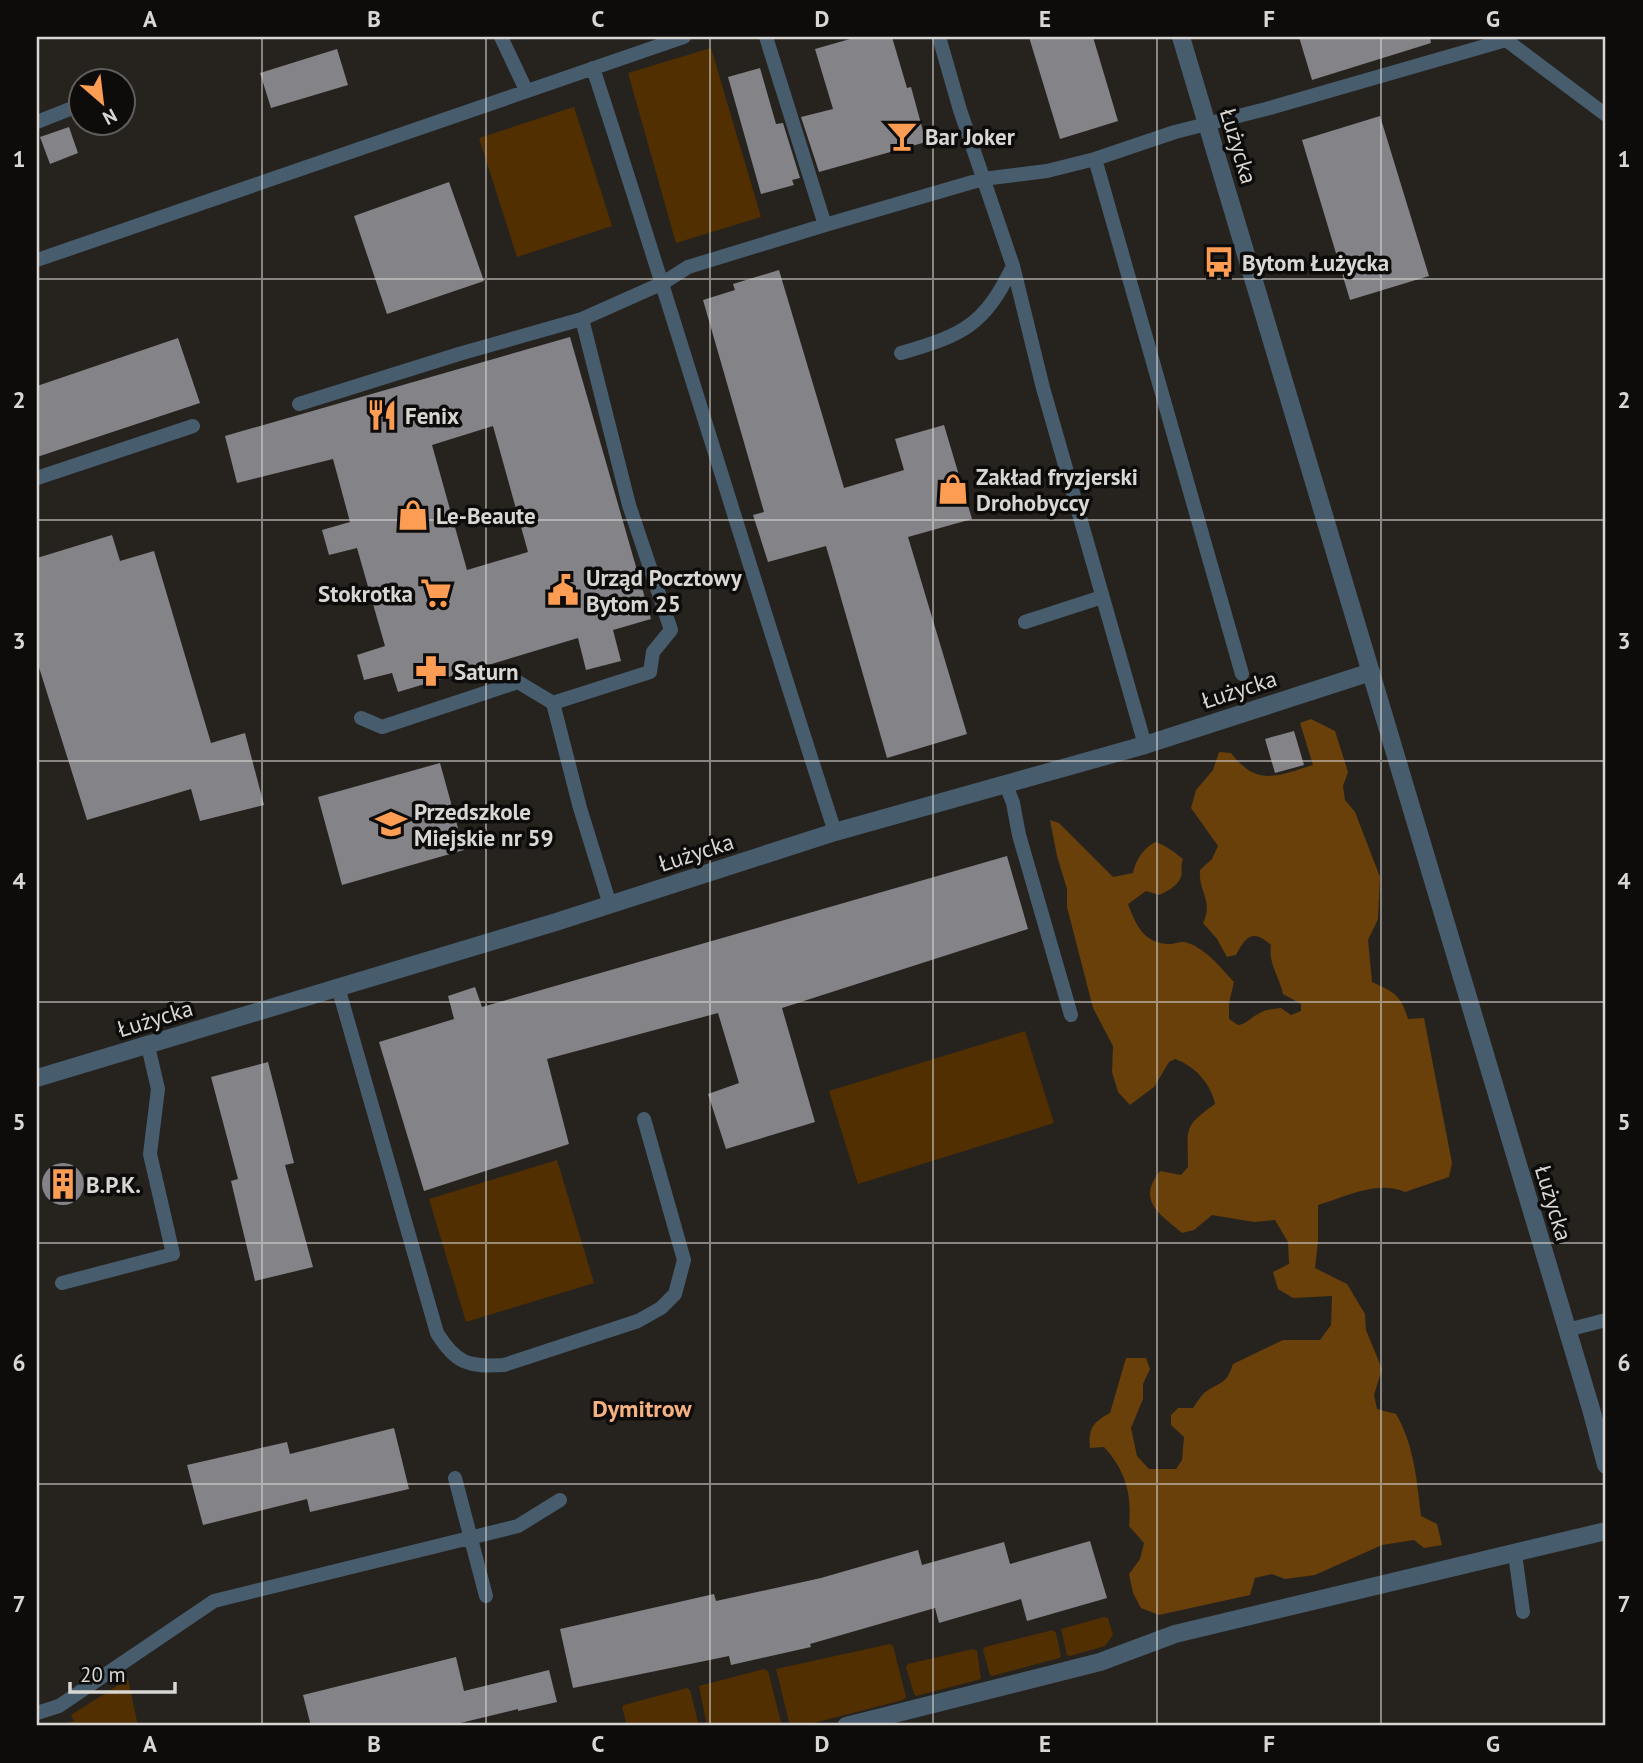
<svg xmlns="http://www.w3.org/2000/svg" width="1643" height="1763" font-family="'PT Sans',sans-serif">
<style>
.green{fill:#522f01}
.forest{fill:#693f0a}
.building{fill:#848388;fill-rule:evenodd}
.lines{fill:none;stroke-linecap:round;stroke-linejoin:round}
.service{stroke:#475d6e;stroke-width:14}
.minor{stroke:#475d6e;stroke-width:18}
.tertiary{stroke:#475d6e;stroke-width:18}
.grid{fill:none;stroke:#d9d7d4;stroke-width:2;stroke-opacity:0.55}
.labels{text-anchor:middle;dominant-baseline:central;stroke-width:7;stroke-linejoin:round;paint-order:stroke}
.poi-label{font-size:23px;font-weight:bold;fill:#d9d7d4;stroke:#0e0c0b;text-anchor:start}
.street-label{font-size:23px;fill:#d9d7d4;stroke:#0e0c0b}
.neighbourhood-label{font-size:24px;font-weight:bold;fill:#f4b282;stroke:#0e0c0b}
.neatline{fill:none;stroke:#d9d7d4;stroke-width:2.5}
.grid-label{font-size:23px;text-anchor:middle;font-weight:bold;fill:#d9d7d4}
</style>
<rect width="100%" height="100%" fill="#26231f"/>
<path class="green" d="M711 48 761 217 676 243 628 73Z
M574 107 612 226 517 257 479 138Z
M1025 1031 1054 1123 858 1184 829 1091Z
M557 1160 594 1283 466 1322 429 1199Z
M1104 1617 1108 1618 1113 1635 1105 1646 1070 1656 1067 1655 1061 1629Z
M1053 1630 1056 1633 1061 1656 1059 1658 992 1676 990 1675 983 1650 985 1647Z
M890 1644 893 1646 906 1697 903 1700 802 1726H790L776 1669Z
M973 1649 977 1651 981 1679 916 1696 914 1694 906 1667 908 1664Z
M764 1669 768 1671 782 1726H707L699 1686Z
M128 1679 138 1726H56L74 1721 71 1715Z
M687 1688 690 1690 699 1726H627L622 1707 624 1705Z"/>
<path class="forest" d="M1311 719 1335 731 1348 772 1343 786 1345 800 1355 812 1380 877 1378 919 1368 940 1372 982C1394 992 1401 995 1408 1019L1424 1018 1452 1163 1449 1177 1405 1192C1377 1180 1346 1197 1318 1205V1241L1315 1268 1347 1284 1365 1314 1366 1330 1382 1369 1374 1395 1377 1409 1396 1414C1414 1445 1417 1481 1421 1516L1437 1524 1442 1545 1424 1548 1414 1540 1382 1545 1315 1575 1285 1579 1272 1574 1255 1578 1250 1595 1159 1615 1141 1608 1133 1593 1129 1574 1140 1559 1144 1543 1129 1526C1132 1495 1126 1471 1104 1447L1090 1448C1088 1429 1093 1422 1110 1413L1126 1358H1146L1150 1369 1143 1384V1399L1131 1428 1137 1456 1149 1469H1176L1182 1460 1184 1437 1171 1425V1415L1178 1408H1193C1196 1404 1200 1397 1204 1393 1220 1381 1226 1386 1233 1364L1283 1340H1320L1331 1325 1332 1296 1293 1298 1278 1289 1273 1272 1289 1264 1288 1242 1275 1220 1254 1222 1212 1215 1194 1230 1182 1233C1160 1214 1136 1201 1160 1171L1181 1175 1188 1167C1188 1129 1182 1127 1215 1104 1211 1084 1195 1066 1175 1059L1169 1062 1154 1087 1130 1105 1118 1092 1112 1072 1113 1046 1093 1008 1067 907V889L1057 856 1050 820 1059 823 1113 877 1133 873C1136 859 1143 849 1155 842 1167 846 1174 852 1183 859 1180 866 1183 870 1181 877 1177 887 1167 891 1159 895L1146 891 1128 904C1136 925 1143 942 1167 944 1174 945 1181 940 1188 943 1206 949 1221 968 1234 982L1229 1003V1019L1238 1025C1247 1024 1250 1018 1258 1014 1266 1009 1273 1009 1281 1008L1291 1015 1301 1011V1004L1283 994C1279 976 1268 963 1271 945 1253 929 1246 936 1236 955L1227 957 1217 939 1203 923C1214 901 1198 892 1200 870L1212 859 1218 846 1191 808 1196 790 1213 770 1219 752 1231 753C1257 787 1277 776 1313 765L1300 723Z"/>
<path class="building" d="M857 37H892L907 88 911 87 926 142 819 172 801 117 833 109 815 49Z
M1029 37H1093L1118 121 1060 139Z
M1299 37H1430L1431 43 1312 80Z
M337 49 348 85 271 108 260 73Z
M760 68 776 124 783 123 800 178 792 180 794 185 761 194 728 77Z
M1380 116 1429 276 1350 300 1302 140Z
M69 127 78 153 50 164 40 137Z
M449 182 484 281 387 314 354 216Z
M779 270 844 488 904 470 895 439 944 425 972 519 908 537 967 734 887 758 826 546 768 562 753 515 764 512 703 300 735 290 733 284Z
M570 337 651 619 613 630 621 661 586 670 578 638 398 692 392 673 364 680 357 655 385 646 357 548 329 555 322 530 350 522 333 459 237 483 225 436ZM493 426 528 552 467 570 432 445Z
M178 338 200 403 37 457V386Z
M112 535 120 561 154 551 211 743 245 733 264 805 200 821 191 789 87 820 37 661V558Z
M1294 731 1304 765 1275 773 1265 739Z
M440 763 464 850 342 885 318 797Z
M1007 856 1028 929 782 1008 815 1122 726 1149 708 1094 739 1083 718 1013 547 1059 569 1144 424 1191 379 1042 454 1019 448 996 475 987 482 1007Z
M268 1062 294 1163 285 1165 313 1267 255 1281 231 1181 238 1179 211 1077Z
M42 1184a21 21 0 1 1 42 0a21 21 0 1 1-42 0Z
M394 1428 409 1489 310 1512 307 1499 203 1525 187 1465 287 1442 290 1454Z
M1090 1541 1107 1598 1027 1621 1021 1599 939 1623 935 1608 810 1644 811 1647 731 1665 729 1656 573 1688 560 1629 714 1594 716 1601 821 1578 918 1550 922 1565 1004 1542 1010 1564Z
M456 1657 464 1691 549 1670 557 1702 518 1711V1709L448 1726H311L303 1695Z"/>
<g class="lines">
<path class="service" d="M501 37 526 90
M766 37 825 225
M939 37 960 110 1013 266 1043 388 1145 745
M593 68C676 322 752 578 835 832
M37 122 80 105
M1095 159 1242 674
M37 260 684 37
M582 319 629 505 671 630 653 652 650 672 553 703 580 808 610 905
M901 353C963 335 984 326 1013 266
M299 404 459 354 582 319 663 283 688 267 825 225 983 179 1047 171 1095 159 1175 132 1266 109 1506 40 1606 115
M37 478 193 426
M1025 622 1102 597
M361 718 382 727 518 682 553 703
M1006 785 1013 803 1019 835 1071 1015
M338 987 437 1333C456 1364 469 1367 504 1365L638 1321 661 1308 675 1294 684 1260 644 1119
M62 1283 173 1254 150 1154 158 1089 148 1046
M1567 1330 1606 1320
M455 1478 486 1596
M1515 1554 1523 1612
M37 1713 59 1706 214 1601 518 1526 560 1500"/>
<path class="minor" d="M37 1078 556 922 835 832 1145 745 1371 672
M846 1726 1100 1662 1175 1634 1606 1531"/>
<path class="tertiary" d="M1181 37 1591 1409 1606 1465"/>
</g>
<path class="grid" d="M262 37V1726M486 37V1726M710 37V1726M933 37V1726M1157 37V1726M1381 37V1726M37 279H1606M37 520H1606M37 761H1606M37 1002H1606M37 1243H1606M37 1484H1606"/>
<defs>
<symbol id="bar-bare" viewBox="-9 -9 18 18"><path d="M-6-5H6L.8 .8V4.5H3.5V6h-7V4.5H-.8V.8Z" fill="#fc9d53" stroke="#0e0c0b" stroke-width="2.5" paint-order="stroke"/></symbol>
<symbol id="bus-bare" viewBox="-9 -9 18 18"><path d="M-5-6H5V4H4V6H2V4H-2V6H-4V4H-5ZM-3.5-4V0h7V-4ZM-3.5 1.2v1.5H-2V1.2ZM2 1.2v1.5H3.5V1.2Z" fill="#fc9d53" stroke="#0e0c0b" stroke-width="2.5" paint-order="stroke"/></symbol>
<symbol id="restaurant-bare" viewBox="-9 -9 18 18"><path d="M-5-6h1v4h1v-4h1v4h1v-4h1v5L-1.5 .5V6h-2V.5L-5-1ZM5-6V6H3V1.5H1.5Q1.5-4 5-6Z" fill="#fc9d53" stroke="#0e0c0b" stroke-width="2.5" paint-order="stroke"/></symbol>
<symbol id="shop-bare" viewBox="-9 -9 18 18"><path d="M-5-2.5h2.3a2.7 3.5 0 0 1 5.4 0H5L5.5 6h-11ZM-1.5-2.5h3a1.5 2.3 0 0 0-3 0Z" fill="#fc9d53" stroke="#0e0c0b" stroke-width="2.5" paint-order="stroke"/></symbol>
<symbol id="civic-bare" viewBox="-9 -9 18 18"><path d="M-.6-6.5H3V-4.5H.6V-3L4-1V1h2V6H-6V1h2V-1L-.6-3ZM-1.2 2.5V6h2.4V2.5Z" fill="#fc9d53" stroke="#0e0c0b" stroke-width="2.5" paint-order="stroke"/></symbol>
<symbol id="supermarket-bare" viewBox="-9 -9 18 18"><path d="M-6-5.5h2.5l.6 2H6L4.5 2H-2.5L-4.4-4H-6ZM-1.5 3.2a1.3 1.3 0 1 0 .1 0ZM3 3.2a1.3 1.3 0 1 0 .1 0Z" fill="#fc9d53" stroke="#0e0c0b" stroke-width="2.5" paint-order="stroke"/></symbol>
<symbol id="pharmacy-bare" viewBox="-9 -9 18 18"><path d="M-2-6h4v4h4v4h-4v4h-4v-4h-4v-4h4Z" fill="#fc9d53" stroke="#0e0c0b" stroke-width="2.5" paint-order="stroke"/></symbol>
<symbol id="school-bare" viewBox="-9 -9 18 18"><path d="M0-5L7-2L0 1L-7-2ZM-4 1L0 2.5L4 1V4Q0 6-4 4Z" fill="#fc9d53" stroke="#0e0c0b" stroke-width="2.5" paint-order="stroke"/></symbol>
<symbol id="building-bare" viewBox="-9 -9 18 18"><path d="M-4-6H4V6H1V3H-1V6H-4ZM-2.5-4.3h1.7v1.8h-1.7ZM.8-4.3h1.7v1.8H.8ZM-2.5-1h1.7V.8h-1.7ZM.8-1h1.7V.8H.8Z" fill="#fc9d53" stroke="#0e0c0b" stroke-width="2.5" paint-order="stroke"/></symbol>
</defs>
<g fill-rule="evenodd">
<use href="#bar-bare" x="880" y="114" width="44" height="44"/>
<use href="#bus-bare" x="1197" y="240" width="44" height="44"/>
<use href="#restaurant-bare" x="360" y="393" width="44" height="44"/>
<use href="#shop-bare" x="931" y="467" width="44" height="44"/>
<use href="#shop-bare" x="391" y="493" width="44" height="44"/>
<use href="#civic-bare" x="541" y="568" width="44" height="44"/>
<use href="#supermarket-bare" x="414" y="571" width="44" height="44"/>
<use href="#pharmacy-bare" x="409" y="649" width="44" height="44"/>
<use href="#school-bare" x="369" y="802" width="44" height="44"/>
<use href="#building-bare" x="41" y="1162" width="44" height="44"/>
</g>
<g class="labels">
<g class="poi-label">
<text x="925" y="136">Bar Joker</text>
<text x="1242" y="262">Bytom Łużycka</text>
<text x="405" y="415">Fenix</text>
<text x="976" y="476">Zakład fryzjerski<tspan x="976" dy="26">Drohobyccy</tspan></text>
<text x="436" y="515">Le-Beaute</text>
<text x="586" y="577">Urząd Pocztowy<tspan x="586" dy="26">Bytom 25</tspan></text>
<text x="413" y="593" text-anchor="end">Stokrotka</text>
<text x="454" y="671">Saturn</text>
<text x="414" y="811">Przedszkole<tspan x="414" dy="26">Miejskie nr 59</tspan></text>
<text x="86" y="1184">B.P.K.</text>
</g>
<g class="street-label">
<text transform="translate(1239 146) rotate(73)">Łużycka</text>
<text transform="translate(1239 689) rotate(-18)">Łużycka</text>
<text transform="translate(696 852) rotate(-18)">Łużycka</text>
<text transform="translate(155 1018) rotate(-17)">Łużycka</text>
<text transform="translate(1554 1203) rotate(73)">Łużycka</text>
</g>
<g class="neighbourhood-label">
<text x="642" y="1408">Dymitrow</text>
</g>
</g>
<rect width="1643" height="1763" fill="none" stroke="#0e0c0b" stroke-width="77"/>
<g transform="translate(102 102) rotate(152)"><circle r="33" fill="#0e0c0b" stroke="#5f5d5b" stroke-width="2"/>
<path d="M0-5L12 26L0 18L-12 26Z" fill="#fc9d53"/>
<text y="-10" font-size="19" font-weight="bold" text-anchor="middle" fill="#d9d7d4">N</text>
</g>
<path d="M70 1682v10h105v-10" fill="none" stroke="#d9d7d4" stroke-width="3.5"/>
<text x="80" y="1682" font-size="21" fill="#d9d7d4" stroke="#0e0c0b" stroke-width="5" paint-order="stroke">20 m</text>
<rect x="38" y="38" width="1566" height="1686" class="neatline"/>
<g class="grid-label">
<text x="150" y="27">A</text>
<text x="374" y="27">B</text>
<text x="598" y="27">C</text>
<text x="822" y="27">D</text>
<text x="1045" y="27">E</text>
<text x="1269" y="27">F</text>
<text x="1493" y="27">G</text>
<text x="19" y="167">1</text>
<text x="1624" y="167">1</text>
<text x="19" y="408">2</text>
<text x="1624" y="408">2</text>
<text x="19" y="649">3</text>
<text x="1624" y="649">3</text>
<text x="19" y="889">4</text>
<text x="1624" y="889">4</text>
<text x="19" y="1130">5</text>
<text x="1624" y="1130">5</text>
<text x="19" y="1371">6</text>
<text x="1624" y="1371">6</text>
<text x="19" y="1612">7</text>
<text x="1624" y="1612">7</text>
<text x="150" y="1752">A</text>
<text x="374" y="1752">B</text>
<text x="598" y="1752">C</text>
<text x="822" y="1752">D</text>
<text x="1045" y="1752">E</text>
<text x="1269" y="1752">F</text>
<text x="1493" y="1752">G</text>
</g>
</svg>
